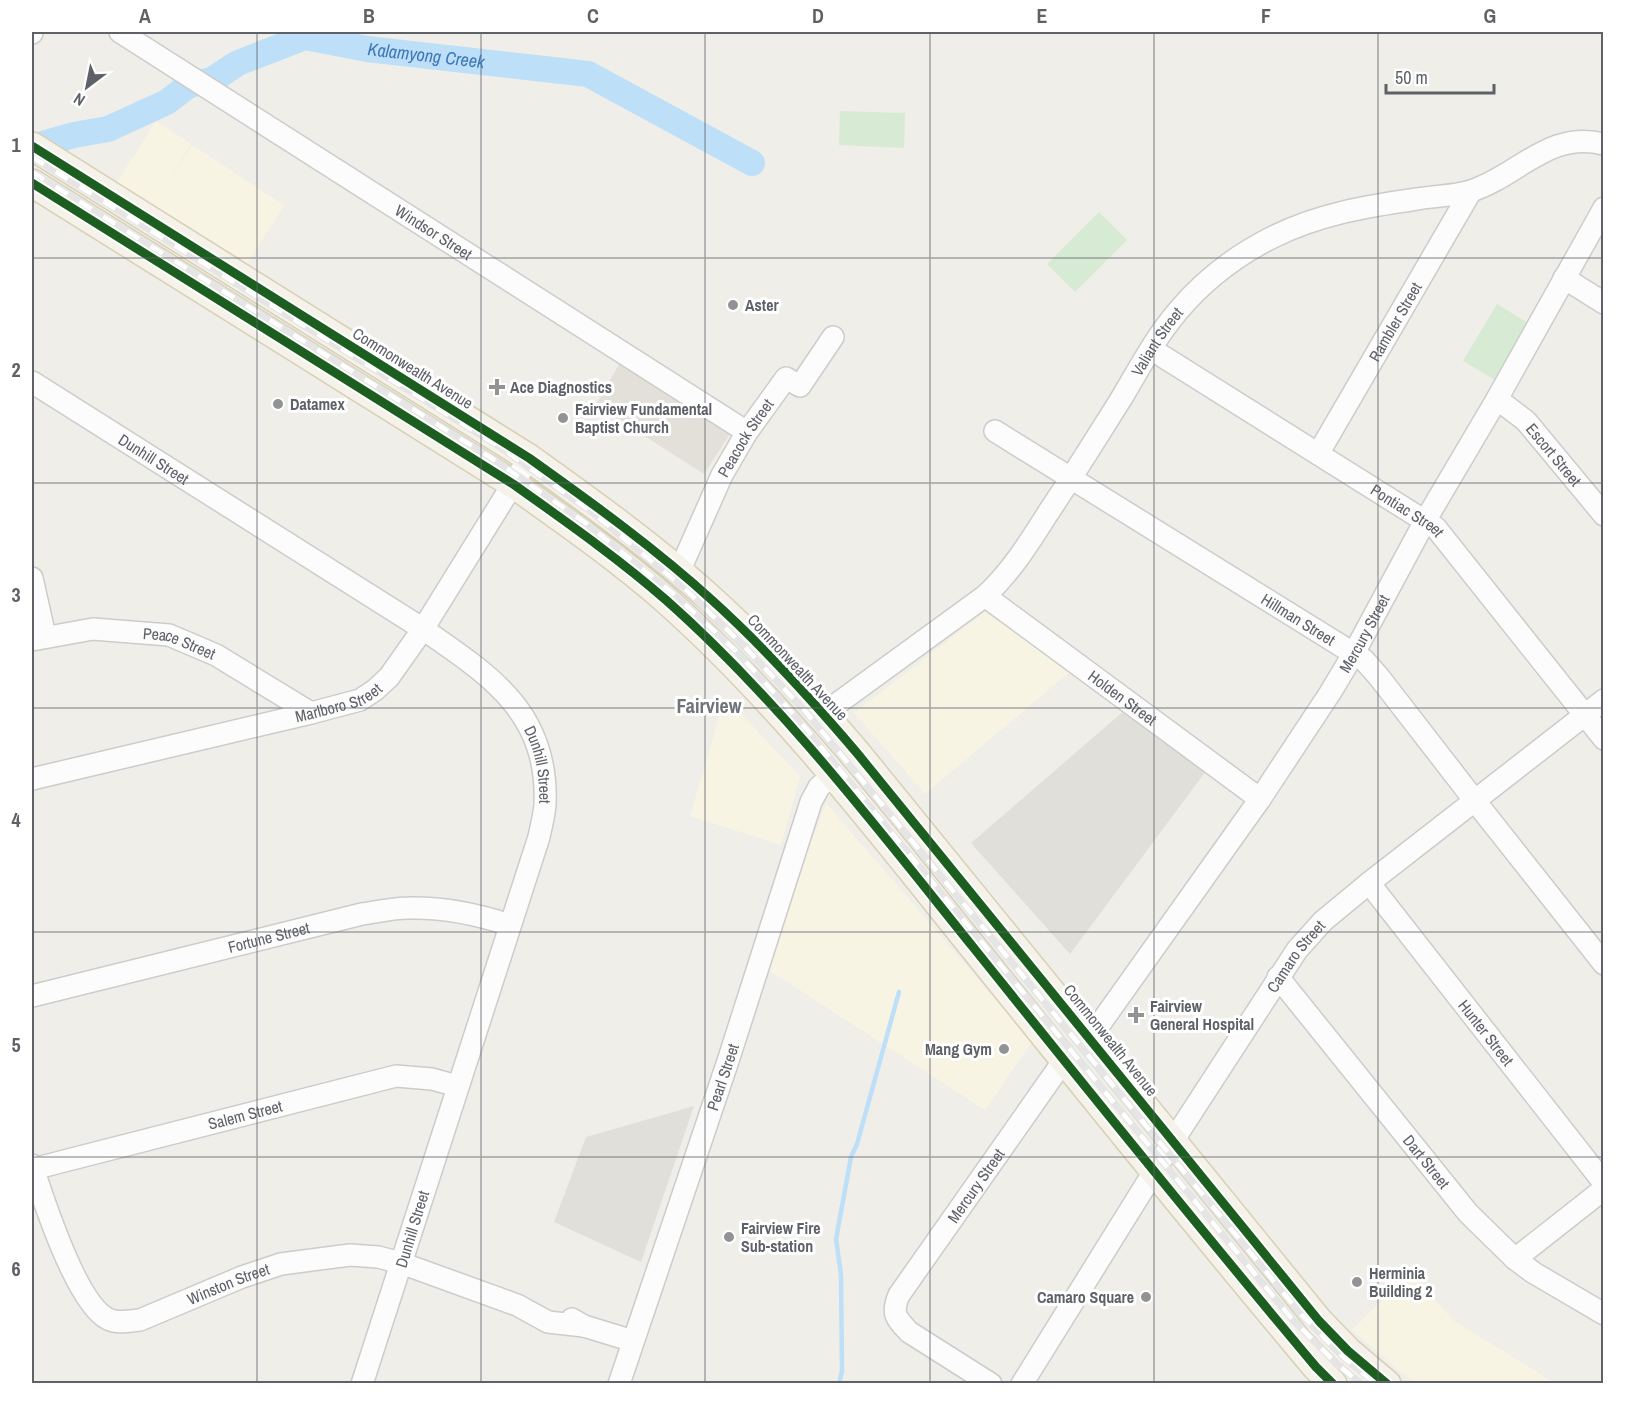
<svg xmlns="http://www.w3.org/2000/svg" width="1635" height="1415" font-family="'Archivo Narrow',sans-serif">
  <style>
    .commercial { fill: #f8f4e3 }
    .industrial { fill: #e0dfda }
    .education { fill: #e2e0d9 }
    .green { fill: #d7ebd4 }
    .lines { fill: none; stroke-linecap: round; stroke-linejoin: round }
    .stream { stroke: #bedff8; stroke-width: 4.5 }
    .river { stroke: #bedff8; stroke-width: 26 }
    .minor-casing { stroke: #cccccb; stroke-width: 24 }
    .major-casing { stroke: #d8cfb6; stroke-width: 30 }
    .minor { stroke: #fdfcfc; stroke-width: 21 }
    .major { stroke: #f4f2e9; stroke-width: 27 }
    .rail-casing { stroke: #e4e5e4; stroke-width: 7 }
    .rail { stroke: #fff; stroke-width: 4.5; stroke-dasharray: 14; stroke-linecap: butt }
    .cycleway-casing { stroke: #fff; stroke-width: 13 }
    .cycleway { stroke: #1b5e20; stroke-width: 9 }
    .grid { fill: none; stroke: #5e6268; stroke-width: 1.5; stroke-opacity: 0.55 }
    .poi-dot { fill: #919395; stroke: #fff; stroke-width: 2 }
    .labels { text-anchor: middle; stroke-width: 6; stroke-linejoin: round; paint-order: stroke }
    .street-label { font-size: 16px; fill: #5e6268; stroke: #fff }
    .poi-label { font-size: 16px; font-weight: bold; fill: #5e6268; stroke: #fff; text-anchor: start }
    .water-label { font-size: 18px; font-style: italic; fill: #3e78b8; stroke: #fff }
    .quarter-label { font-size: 20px; font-weight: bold; fill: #6f747a; stroke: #fff }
    .neatline { fill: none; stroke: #5e6268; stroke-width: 2 }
    .grid-label { font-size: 20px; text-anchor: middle; font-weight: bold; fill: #5e6268 }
  </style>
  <rect width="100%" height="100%" fill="#efeee9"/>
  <path class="commercial" d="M156 121 191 144 160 195 192 145 284 205 248 263 117 182Z
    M989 609 1072 670 925 794 854 713Z
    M725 697 800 776 781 845 690 816Z
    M826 803 1032 1042 985 1110 764 967Z
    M1410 1273 1454 1321 1555 1383H1418L1403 1374 1352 1330Z"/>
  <path class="industrial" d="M1125 710 1206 771 1070 954 971 843Z
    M694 1106 641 1262 554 1222 586 1137Z"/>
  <path class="education" d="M623 357 733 429 704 474 596 405Z"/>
  <path class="green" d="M840 111 905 113 904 148 839 145Z
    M1099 212 1127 240 1075 292 1047 264Z
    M1497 304 1528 323 1495 380 1463 361Z"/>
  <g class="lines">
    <path class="stream" d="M839 1384 842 1371 841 1275 836 1239 851 1157 857 1144 899 992"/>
    <path class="river" id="s1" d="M32 147 74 135 108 129 167 102 189 85 212 80 238 63 305 37 367 49 588 74 752 163"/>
    <defs>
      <g id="minor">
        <path id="s2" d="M120 32 747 432"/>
        <path d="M32 33V32"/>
        <path d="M1564 278 1604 303"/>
        <path id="s3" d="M1151 349 1436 528 1604 739"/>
        <path id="s4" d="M32 382 423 629C491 676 549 713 545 805 544 816 541 827 539 837L362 1384"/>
        <path id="s5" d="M1497 399 1526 421 1604 515"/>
        <path id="s6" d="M995 431 1364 660 1379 677 1475 801 1604 964"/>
        <path id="s7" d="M1318 454 1471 191"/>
        <path id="s8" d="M679 572 722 475 747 432 786 378 800 386 833 337"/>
        <path d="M32 578 45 636"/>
        <path id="s9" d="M985 596 1260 799"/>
        <path id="s10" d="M32 640 93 629 169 635 216 655 311 713"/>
        <path id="s11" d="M823 714 985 596C1011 572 1029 543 1048 513 1073 476 1097 437 1121 399 1139 369 1155 338 1178 311 1204 280 1237 255 1273 237 1319 214 1368 206 1417 199 1434 196 1454 196 1471 191 1518 176 1549 130 1604 144"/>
        <path id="s12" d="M32 779 311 713 360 700 375 690 389 677 423 629 529 458"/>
        <path id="s13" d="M1369 883 1604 1183"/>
        <path id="s14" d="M1278 977 1468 1213 1515 1259 1534 1273 1604 1314"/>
        <path id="s15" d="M32 996 362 914C377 912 393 908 408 908 443 907 477 914 510 925"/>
        <path id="s16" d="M1090 1038 1260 799 1330 693 1354 653 1425 521 1497 399 1604 208"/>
        <path id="s17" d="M32 1165C43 1199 77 1304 108 1319 118 1324 129 1321 140 1320L242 1277 281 1264 350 1255 378 1257 401 1263 517 1305 548 1322 584 1326"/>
        <path id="s18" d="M33 1169 396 1076 432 1079 457 1086"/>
        <path d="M1515 1259 1604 1189"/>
        <path d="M572 1319 584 1326 633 1341"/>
        <path id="s19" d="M619 1384 728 1061 811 802 819 787 833 775"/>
        <path id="s20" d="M991 1384 909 1332C896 1318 891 1314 899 1295L1064 1060"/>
        <path id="s21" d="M1022 1384 1173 1141 1297 950 1323 921 1369 883 1604 700"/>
      </g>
      <path id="major" d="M32 146 529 458C592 503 655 548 713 601 765 648 812 700 857 753L1319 1321 1348 1351 1387 1384
        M32 183 513 484C565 521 618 558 666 600 781 702 878 829 973 947 1086 1088 1200 1229 1316 1367L1333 1384"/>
    </defs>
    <use href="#minor" class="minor-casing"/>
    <use href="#major" class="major-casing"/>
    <use href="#minor" class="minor"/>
    <use href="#major" class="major"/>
    <defs>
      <path id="rail" d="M32 157 500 447 593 513 683 587 743 645 806 712 1300 1313 1343 1357 1376 1384
        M32 172 493 459 587 524 676 596 736 651 798 719 1292 1319 1337 1364 1361 1384"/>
    </defs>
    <use href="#rail" class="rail-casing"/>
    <use href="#rail" class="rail"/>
    <defs>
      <path id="cycleway" d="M32 146 529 458C592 503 655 548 713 601 765 648 812 700 857 753L1319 1321 1348 1351 1387 1384
        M32 183 513 484C565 521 618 558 666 600 781 702 878 829 973 947 1086 1088 1200 1229 1316 1367L1333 1384"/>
    </defs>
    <use href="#cycleway" class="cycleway-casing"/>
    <use href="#cycleway" class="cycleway"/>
  </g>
  <path class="grid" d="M257 32V1384M481 32V1384M705 32V1384M930 32V1384M1154 32V1384M1378 32V1384M32 258H1604M32 483H1604M32 708H1604M32 932H1604M32 1157H1604"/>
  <g class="poi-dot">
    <circle cx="733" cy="305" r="6"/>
    <path d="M494 378h6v6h6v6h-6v6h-6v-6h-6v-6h6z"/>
    <circle cx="278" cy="404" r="6"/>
    <circle cx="563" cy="418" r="6"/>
    <path d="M1133 1006h6v6h6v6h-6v6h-6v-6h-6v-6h6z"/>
    <circle cx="1004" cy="1049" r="6"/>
    <circle cx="729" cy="1237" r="6"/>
    <circle cx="1357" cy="1282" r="6"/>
    <circle cx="1146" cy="1297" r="6"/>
  </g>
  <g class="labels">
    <g class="street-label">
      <text dy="6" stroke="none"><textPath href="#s2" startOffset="372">Windsor Street</textPath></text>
      <text dy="6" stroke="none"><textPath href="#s7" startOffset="153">Rambler Street</textPath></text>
      <text dy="6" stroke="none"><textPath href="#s11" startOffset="508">Valiant Street</textPath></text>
      <text transform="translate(413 368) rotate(32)" y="6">Commonwealth Avenue</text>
      <text dy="6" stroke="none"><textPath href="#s8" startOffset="150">Peacock Street</textPath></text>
      <text dy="6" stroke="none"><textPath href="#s5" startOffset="80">Escort Street</textPath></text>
      <text dy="6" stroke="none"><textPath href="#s4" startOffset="144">Dunhill Street</textPath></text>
      <text dy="6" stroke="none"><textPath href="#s3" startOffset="303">Pontiac Street</textPath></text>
      <text dy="6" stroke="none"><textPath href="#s6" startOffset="357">Hillman Street</textPath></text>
      <text dy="6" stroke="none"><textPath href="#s16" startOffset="489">Mercury Street</textPath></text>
      <text dy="6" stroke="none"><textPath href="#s10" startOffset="150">Peace Street</textPath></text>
      <text transform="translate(798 667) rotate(47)" y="6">Commonwealth Avenue</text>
      <text dy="6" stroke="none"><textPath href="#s9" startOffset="171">Holden Street</textPath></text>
      <text dy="6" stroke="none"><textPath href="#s12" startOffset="316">Marlboro Street</textPath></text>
      <text dy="6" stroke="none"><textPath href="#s4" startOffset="648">Dunhill Street</textPath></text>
      <text dy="6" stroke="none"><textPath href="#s15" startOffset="244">Fortune Street</textPath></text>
      <text dy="6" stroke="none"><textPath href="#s21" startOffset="508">Camaro Street</textPath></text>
      <text dy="6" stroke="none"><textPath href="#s13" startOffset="190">Hunter Street</textPath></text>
      <text transform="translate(1111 1040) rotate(51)" y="6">Commonwealth Avenue</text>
      <text dy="6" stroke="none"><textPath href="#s19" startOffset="324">Pearl Street</textPath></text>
      <text dy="6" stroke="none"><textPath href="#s18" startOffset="219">Salem Street</textPath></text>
      <text dy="6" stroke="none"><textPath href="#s14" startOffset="237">Dart Street</textPath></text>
      <text dy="6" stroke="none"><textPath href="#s20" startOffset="273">Mercury Street</textPath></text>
      <text transform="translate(412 1229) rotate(-73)" y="6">Dunhill Street</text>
      <text dy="6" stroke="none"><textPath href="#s17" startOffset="302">Winston Street</textPath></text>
    </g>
    <g class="poi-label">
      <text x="745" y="311">Aster</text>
      <text x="510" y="393">Ace Diagnostics</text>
      <text x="290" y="410">Datamex</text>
      <text x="575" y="415">Fairview Fundamental<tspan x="575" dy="18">Baptist Church</tspan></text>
      <text x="1150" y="1012">Fairview<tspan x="1150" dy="18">General Hospital</tspan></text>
      <text x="992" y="1055" text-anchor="end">Mang Gym</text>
      <text x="741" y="1234">Fairview Fire<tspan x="741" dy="18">Sub-station</tspan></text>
      <text x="1369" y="1279">Herminia<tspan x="1369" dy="18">Building 2</tspan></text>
      <text x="1134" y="1303" text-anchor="end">Camaro Square</text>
    </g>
    <g class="water-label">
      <text dy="6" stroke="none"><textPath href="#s1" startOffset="420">Kalamyong Creek</textPath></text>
    </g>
    <g class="quarter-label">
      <text x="709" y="713">Fairview</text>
    </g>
  </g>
  <rect width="1635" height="1415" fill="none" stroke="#ffffff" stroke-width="66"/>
  <g transform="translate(87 87) rotate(212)" stroke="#ffffff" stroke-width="4.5" paint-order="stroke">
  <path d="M0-4.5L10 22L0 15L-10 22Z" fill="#5e6268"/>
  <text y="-9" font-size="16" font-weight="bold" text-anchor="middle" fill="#5e6268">N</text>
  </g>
  <path d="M1386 84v9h108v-9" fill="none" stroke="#5e6268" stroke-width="3"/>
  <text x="1395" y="84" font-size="18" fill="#5e6268" stroke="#ffffff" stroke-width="4.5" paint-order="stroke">50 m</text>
  <rect x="33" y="33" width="1569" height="1349" class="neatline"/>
  <g class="grid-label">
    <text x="145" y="23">A</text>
    <text x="369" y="23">B</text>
    <text x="593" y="23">C</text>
    <text x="818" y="23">D</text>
    <text x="1042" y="23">E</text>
    <text x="1266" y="23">F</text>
    <text x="1490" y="23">G</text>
    <text x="16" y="152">1</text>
    <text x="16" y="377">2</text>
    <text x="16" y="602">3</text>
    <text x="16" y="827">4</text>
    <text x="16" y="1052">5</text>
    <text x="16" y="1276">6</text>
  </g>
</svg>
